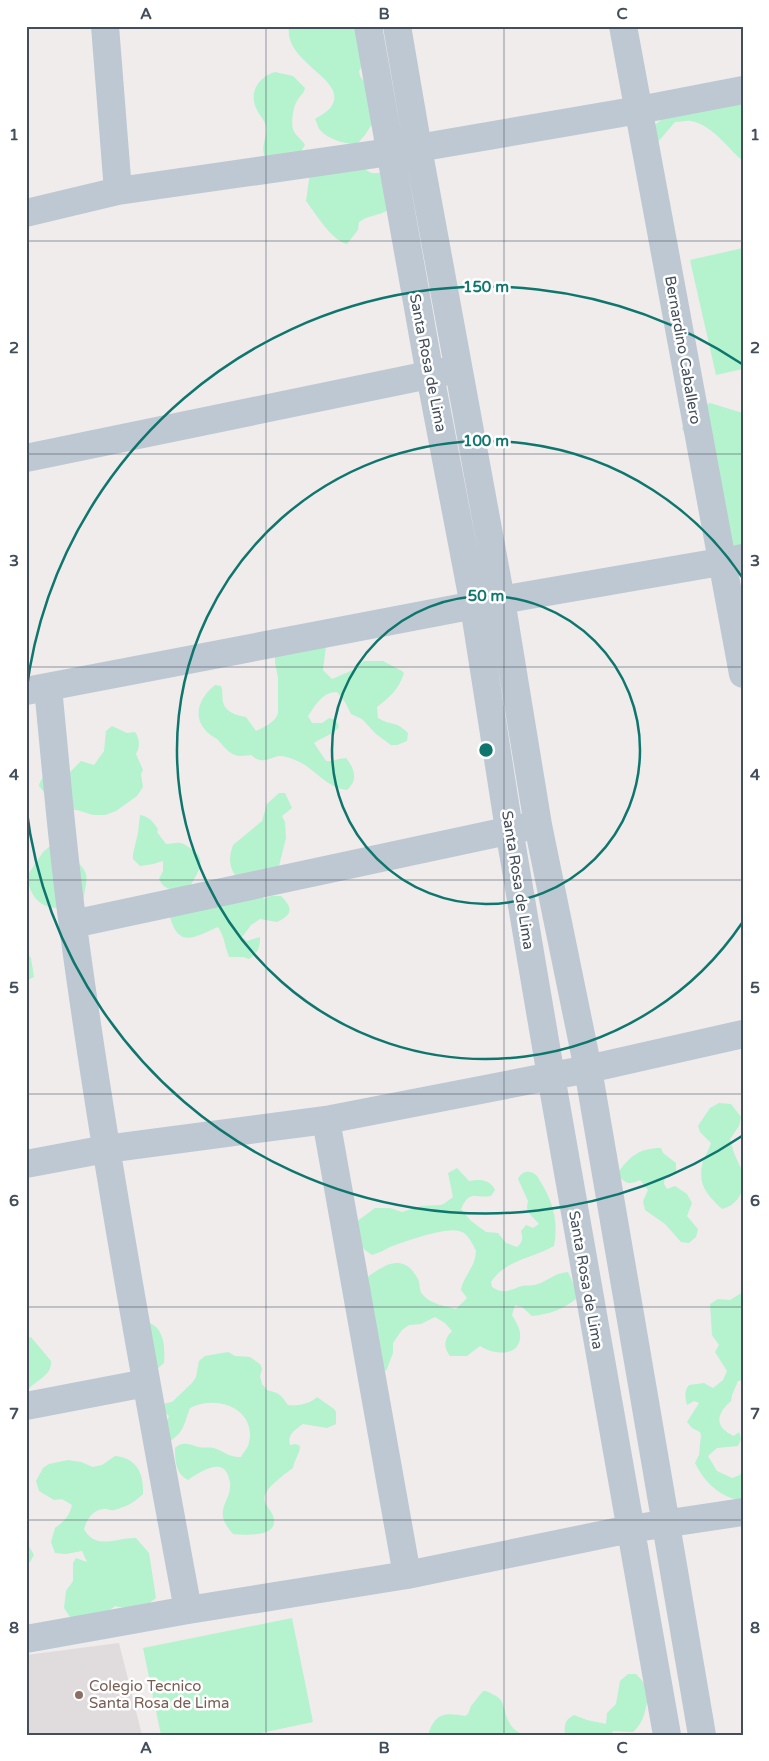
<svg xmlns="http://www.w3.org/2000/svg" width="769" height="1761" font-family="'Varela Round',sans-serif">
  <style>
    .education { fill: #e0dcdd }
    .green { fill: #b5f2ce }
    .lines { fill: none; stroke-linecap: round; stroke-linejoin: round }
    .minor { stroke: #bdc8d3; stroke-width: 28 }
    .grid { fill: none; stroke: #434e5b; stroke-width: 1; stroke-opacity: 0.55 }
    .ring { fill: none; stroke: #0f766e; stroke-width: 2.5 }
    .education-dot { fill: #8d6e63; stroke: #fff; stroke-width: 2 }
    .labels { text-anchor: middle; stroke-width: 5; stroke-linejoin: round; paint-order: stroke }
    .street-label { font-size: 15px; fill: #434e5b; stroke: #fff }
    .education-label { font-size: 15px; fill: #785e54; stroke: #fff; text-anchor: start }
    .centre { fill: #0f766e; stroke: #fff; stroke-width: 2.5 }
    .ring-label { font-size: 15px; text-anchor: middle; font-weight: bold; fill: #0f766e; stroke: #fff; stroke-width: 5; stroke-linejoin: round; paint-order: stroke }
    .neatline { fill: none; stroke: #434e5b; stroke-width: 2 }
    .grid-label { font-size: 16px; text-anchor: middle; font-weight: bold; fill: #434e5b }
  </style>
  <rect width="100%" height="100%" fill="#efeceb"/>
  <path class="education" d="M119 1643 142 1735H26V1655Z"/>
  <path class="green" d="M289 26H366L362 66 359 71 360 76 368 87 372 124 365 135 357 144C345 144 329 140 320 130 318 128 317 122 315 119 320 116 327 112 331 107 350 79 283 64 289 26Z
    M275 72 293 76 305 88C304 94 300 95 297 101 293 107 291 122 293 129 294 134 302 140 305 145L300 153 265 157C260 145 268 137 266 126 265 121 261 117 258 112 248 95 256 78 275 72Z
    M743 102V161C726 147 714 126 691 121 687 120 680 122 675 122L657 143 651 128 666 116Z
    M363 167C370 175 377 174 386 171L388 210C379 216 368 215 359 222L358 230 347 244C332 241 316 214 306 201L310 173Z
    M743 248V369L716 375 690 260Z
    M710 403 743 413V546L729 545 690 442 682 429C686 414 696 409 710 403Z
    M275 642 326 646 323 670 332 679 353 670 364 661H383L402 671 404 673C399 689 390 697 377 707L378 718C391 726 395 720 408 733L407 741 397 745H391L376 734 362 719 351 714 345 702 337 692C322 692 316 705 308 716L312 723H322L329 718 336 720 339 727C332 735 323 737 314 743L326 761C333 762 339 758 346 758 354 768 359 780 347 790 326 788 314 767 295 760 290 758 285 756 279 756 272 757 264 763 257 759 254 758 253 756 251 755 246 755 240 757 235 755 227 752 223 745 217 739 214 737 210 735 207 732 191 716 200 697 215 685L221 686C223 691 222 696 223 702 225 712 238 716 246 717L256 731C264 727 276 722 278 713V677L275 663Z
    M112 726 127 733 135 732C140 739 140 747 136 754L143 770 141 774 143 787 137 796 116 811 105 815H93L77 810H68L43 791 39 786C42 771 56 773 69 773L81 761 94 765 104 751 106 731Z
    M279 793H285L292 808 282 816 285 822 286 838 278 870 261 896 264 899 271 896H281C293 908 293 914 277 922L260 919 251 925 242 937 247 941 260 937C260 948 258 953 249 959L243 957H229C225 947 224 935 218 927 196 936 179 950 170 917L239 880C229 869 228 859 233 845L262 821 267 804Z
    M140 815C150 817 152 821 158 829L157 832 166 844C171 844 176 842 181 843 185 844 188 847 191 849 209 858 197 874 190 886 177 889 166 894 159 879L163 871V861L153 864 140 866 133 859V854L138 833Z
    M49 847C61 847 82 862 86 874 88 881 84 890 84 898 59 916 31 910 27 876L43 852Z
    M26 952 31 958 34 977 26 981Z
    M719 1103 731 1104 741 1117 739 1126 730 1139C732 1147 734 1154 738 1162 739 1165 742 1169 743 1172 746 1189 739 1205 722 1209 706 1194 697 1184 703 1161 705 1155 709 1150 711 1143L700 1132 698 1126 710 1108Z
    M661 1148 663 1153 676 1163V1172L672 1175 665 1177 664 1184 667 1189 675 1186 687 1194 692 1203 687 1216 698 1229 696 1237 689 1243 681 1242 665 1224 645 1210 643 1201 648 1190 640 1180C628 1185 626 1184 617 1174 629 1157 639 1148 661 1148Z
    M457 1168 469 1181C479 1179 490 1179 495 1190L491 1196C475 1199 470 1189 461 1209L471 1221 486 1232 498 1233 506 1243 517 1247C523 1242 523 1239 521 1231L526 1225 533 1228 539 1224 528 1212 527 1207 528 1201 518 1179C522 1170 531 1170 537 1176 552 1199 559 1219 554 1246 533 1258 505 1260 491 1282L492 1287C504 1295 509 1290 522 1286 527 1285 533 1286 538 1284 550 1280 554 1273 568 1272L575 1287 576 1299C562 1310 549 1314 532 1316L522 1307 515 1305 512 1315C516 1322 521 1329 520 1338 518 1358 492 1354 480 1346L467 1356H450C443 1347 444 1339 452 1331L445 1323 435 1317 421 1324 409 1325 402 1330 393 1343V1353L386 1371 369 1356 358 1284C379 1269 401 1248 418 1279 421 1285 418 1291 424 1296 431 1304 445 1306 456 1309L467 1298 461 1290C464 1274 475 1269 476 1251 472 1243 468 1233 459 1231 445 1227 404 1242 390 1247 384 1250 379 1253 372 1255L365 1250 355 1238 356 1222 375 1208H390L402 1212 422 1206 441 1205 445 1203 453 1197 448 1173Z
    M743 1292V1380L738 1381 732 1395 731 1401C716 1414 714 1427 734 1436L739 1432 741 1439 738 1446 717 1448 708 1456 717 1471 732 1478 740 1475 743 1466V1501C721 1498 704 1482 695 1463L699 1455 701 1435 700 1432 692 1428 687 1422 699 1403 694 1401 687 1405C685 1397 684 1391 689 1385L704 1383 713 1388 723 1380 727 1371 715 1352 719 1345 712 1335 710 1304 718 1299 730 1300Z
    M149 1323C165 1328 165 1350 164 1363L155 1371 162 1404 172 1402 192 1383 196 1377 199 1361 205 1356 228 1352 235 1356 250 1357 260 1364 262 1369 260 1376 262 1384 267 1390 277 1393 282 1397 288 1405C298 1406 310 1404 317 1397L334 1409 336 1412V1424L327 1428 303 1424C295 1430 287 1434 290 1445L296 1444 300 1446C300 1454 294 1460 293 1468 286 1473 267 1487 265 1495 262 1504 271 1509 273 1516 281 1538 244 1535 233 1534 229 1529 224 1523 223 1517 221 1505 230 1498 230 1487 231 1483 229 1479 228 1475 221 1457 198 1473 188 1480 176 1474 175 1461 175 1448 182 1441 189 1444 198 1447 203 1448 209 1447 214 1448 223 1451 230 1458 241 1457 243 1453 248 1448 249 1443 257 1408 216 1394 190 1408 183 1426 185 1431 168 1443L167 1421 169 1416 130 1380Z
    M31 1337 51 1361C52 1378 33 1380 26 1393V1339Z
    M115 1456C137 1458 144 1474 143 1494 135 1502 126 1507 114 1510 110 1511 107 1508 103 1509 92 1510 87 1520 84 1529 95 1551 118 1537 136 1538L149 1553 156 1598C143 1609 132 1610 115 1606L93 1624 72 1620 64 1608 66 1591 73 1581V1563L76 1558 87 1562 82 1551 66 1554 55 1553 51 1542 55 1528C64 1522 70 1515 72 1505L62 1499 54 1500 39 1491 36 1481 43 1468 49 1464 68 1460 81 1462 93 1467 102 1465Z
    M26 1541 34 1555 30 1562 26 1564Z
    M292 1618 313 1722 256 1734 258 1735H161L143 1648Z
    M628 1674H636C642 1680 648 1687 649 1695 649 1698 647 1700 647 1703 644 1715 643 1723 633 1732L614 1731 608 1735H565C564 1724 565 1720 574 1715L587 1720 606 1724 607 1713 616 1704 620 1681Z
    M483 1691C488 1691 490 1693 494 1695 506 1700 503 1712 509 1722 512 1729 518 1732 524 1735H428C435 1713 444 1712 465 1716L468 1714 471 1706Z"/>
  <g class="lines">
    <path class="minor" d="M105 26 118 191
      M368 26 430 375 474 606 509 829 551 1076 667 1735
      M397 26 418 148 501 600 538 825 588 1069 702 1735
      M623 26 743 674
      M26 213 118 191 418 148 639 110 743 90
      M26 458 448 371
      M48 688C56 767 62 847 73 926 104 1155 146 1383 188 1610
      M26 691 501 600 743 558
      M73 924 526 827
      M326 1120 407 1575
      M26 1164 106 1149 326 1120 588 1069 743 1034
      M26 1406 146 1383
      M26 1639 188 1610 407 1575 630 1529 743 1512"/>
  </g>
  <path class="grid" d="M266 26V1735M504 26V1735M26 241H743M26 454H743M26 667H743M26 880H743M26 1094H743M26 1307H743M26 1520H743"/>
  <g class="ring">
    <circle cx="486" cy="750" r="154"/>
    <path d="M742 923A309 309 0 1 1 742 577"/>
    <path d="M742 1136A463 463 0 0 1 26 806M26 694A463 463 0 0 1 742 364"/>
  </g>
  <circle class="education-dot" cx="79" cy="1695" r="5"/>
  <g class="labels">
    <g class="street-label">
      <text transform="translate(683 350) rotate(80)" y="5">Bernardino Caballero</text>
      <text transform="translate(428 363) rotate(79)" y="5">Santa Rosa de Lima</text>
      <text transform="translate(518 880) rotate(81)" y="5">Santa Rosa de Lima</text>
      <text transform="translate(586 1280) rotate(80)" y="5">Santa Rosa de Lima</text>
    </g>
    <g class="education-label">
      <text x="89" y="1691">Colegio Tecnico<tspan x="89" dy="17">Santa Rosa de Lima</tspan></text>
    </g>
  </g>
  <circle cx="486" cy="750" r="8" class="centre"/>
  <g class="ring-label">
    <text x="486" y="292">150 m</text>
    <text x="486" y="446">100 m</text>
    <text x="486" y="601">50 m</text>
  </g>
  <rect width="769" height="1761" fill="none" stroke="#ffffff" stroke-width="55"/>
  <rect x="28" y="28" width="714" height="1706" class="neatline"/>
  <g class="grid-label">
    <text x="146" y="19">A</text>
    <text x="384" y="19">B</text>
    <text x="622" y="19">C</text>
    <text x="14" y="140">1</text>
    <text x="755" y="140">1</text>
    <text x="14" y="353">2</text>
    <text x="755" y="353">2</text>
    <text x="14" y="566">3</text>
    <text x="755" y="566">3</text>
    <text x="14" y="780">4</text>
    <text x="755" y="780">4</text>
    <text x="14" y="993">5</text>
    <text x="755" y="993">5</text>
    <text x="14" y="1206">6</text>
    <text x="755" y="1206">6</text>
    <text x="14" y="1419">7</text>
    <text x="755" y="1419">7</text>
    <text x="14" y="1633">8</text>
    <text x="755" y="1633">8</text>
    <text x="146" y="1753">A</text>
    <text x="384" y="1753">B</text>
    <text x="622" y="1753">C</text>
  </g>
</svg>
